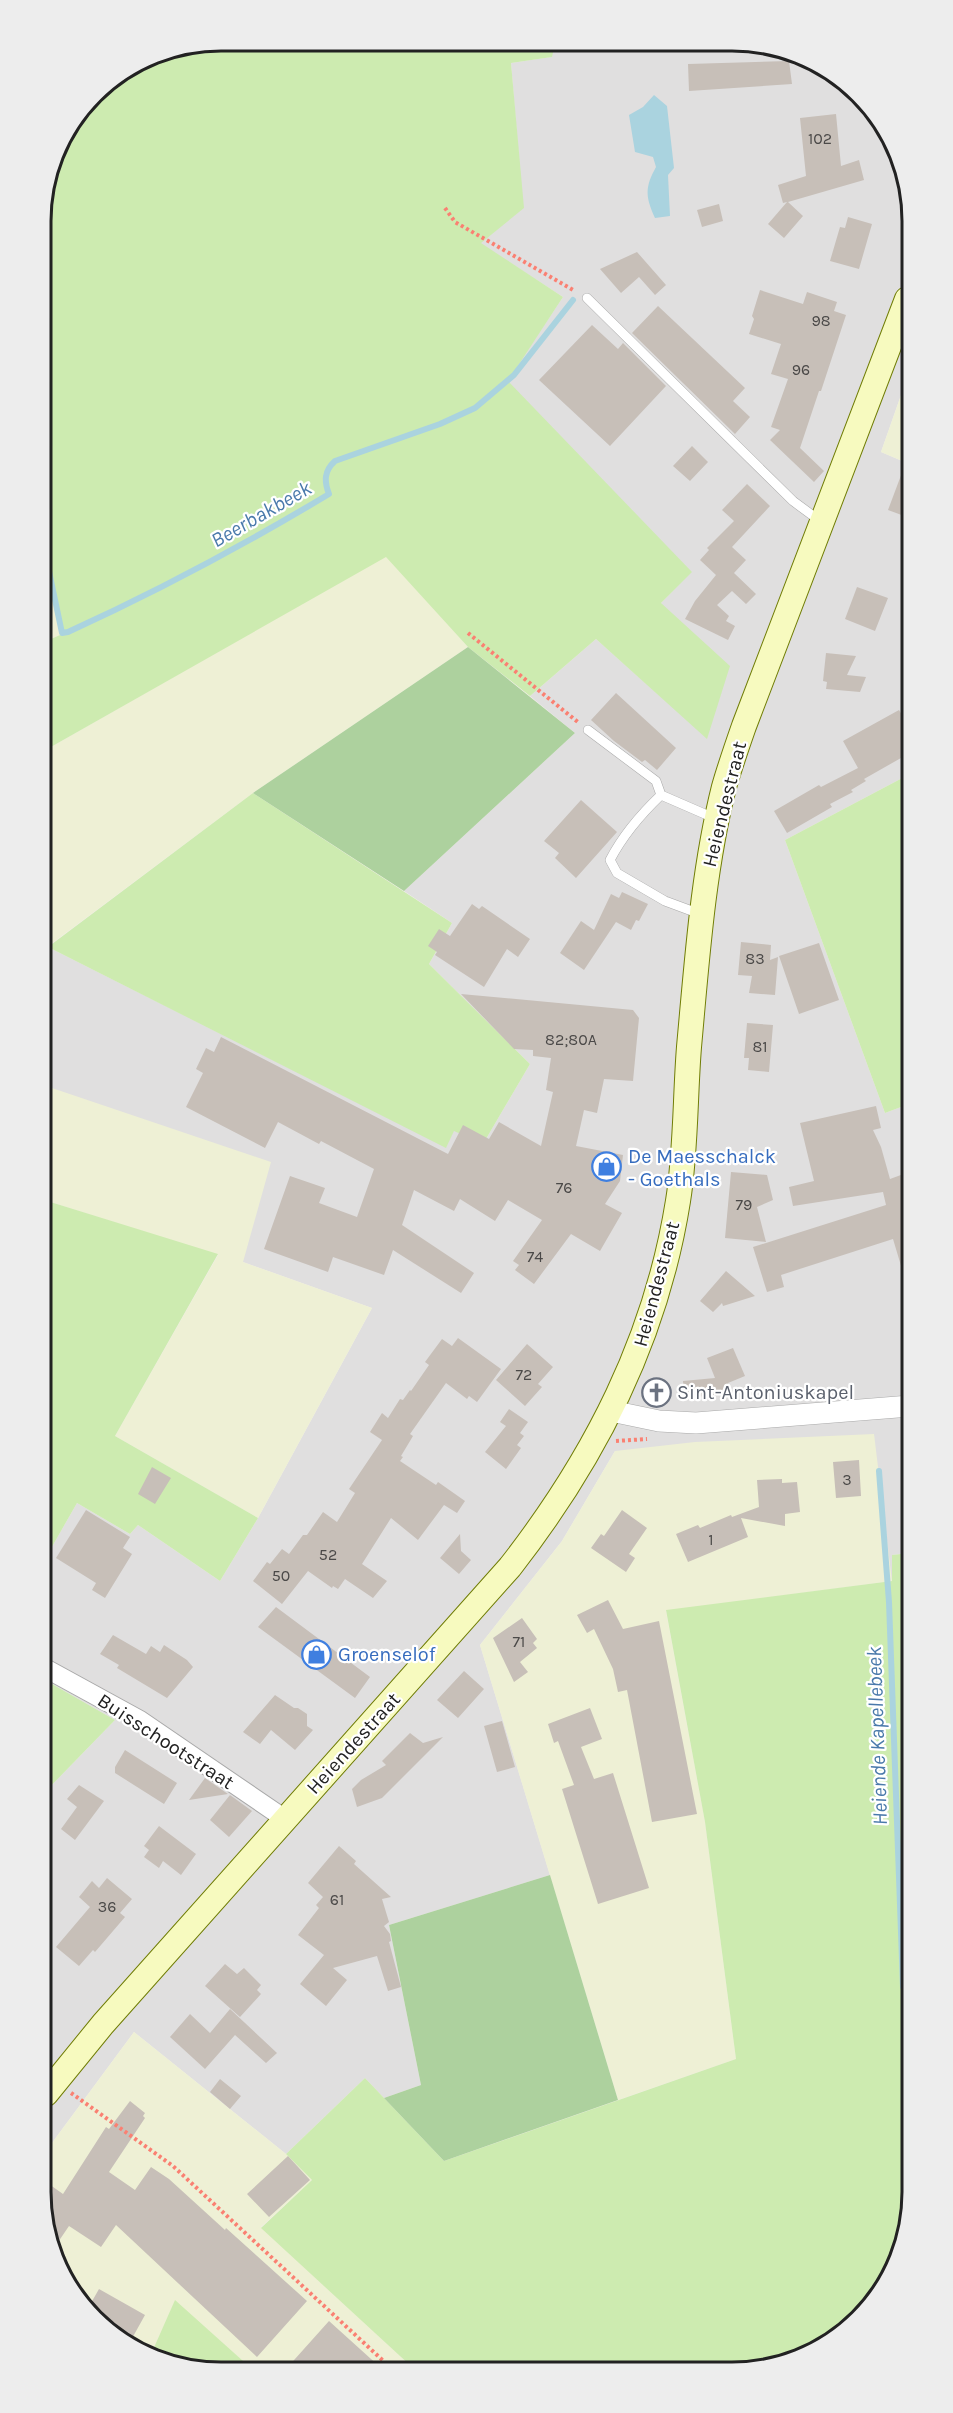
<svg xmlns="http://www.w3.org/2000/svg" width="953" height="2413" font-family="Karla,sans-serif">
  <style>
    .residential { fill: #e0dfdf }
    .farmland { fill: #eef0d5 }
    .grass { fill: #cdebb0 }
    .forest { fill: #add19e }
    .water { fill: #aad3df }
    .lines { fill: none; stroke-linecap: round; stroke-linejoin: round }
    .stream { stroke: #aad3df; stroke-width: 6 }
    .building { fill: #c7bfb8 }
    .service-casing { stroke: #a9a9a9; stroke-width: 10 }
    .minor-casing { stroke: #a9a9a9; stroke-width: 20 }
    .tertiary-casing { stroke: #a9a9a9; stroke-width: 22 }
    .secondary-casing { stroke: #707d05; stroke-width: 26 }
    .path { stroke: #fa8072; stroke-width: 4; stroke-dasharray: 3 3; stroke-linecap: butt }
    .service { stroke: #fff; stroke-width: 9 }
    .minor { stroke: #fff; stroke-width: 18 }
    .tertiary { stroke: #fff; stroke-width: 21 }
    .secondary { stroke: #f7fabf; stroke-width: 24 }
    .labels { text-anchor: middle; stroke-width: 4.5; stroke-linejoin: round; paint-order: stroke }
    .number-label { font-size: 16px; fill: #4b4948 }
    .street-label { font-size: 20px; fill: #222; stroke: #fff }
    .shop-label { font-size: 20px; fill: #366cbe; stroke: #fff; text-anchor: start }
    .worship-label { font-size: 20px; fill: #5b616d; stroke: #fff; text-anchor: start }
    .water-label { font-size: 21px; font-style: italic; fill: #4a7aab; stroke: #fff }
    .rim { fill: none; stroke: #222; stroke-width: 3 }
  </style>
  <rect width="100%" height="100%" fill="#f2efe9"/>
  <path class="residential" d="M555 43 767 44 812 59 859 93 906 175 907 378 881 452 907 463 908 775 785 840 885 1113 909 1104 910 1553 892 1555V1581L615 1451 562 1541 480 1645 550 1875 389 1925 421 2085 384 2098 365 2078 286 2154 134 2032 46 2151 45 1792 115 1720 45 1680V1559L77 1503 130 1534 138 1525 220 1581 258 1518 372 1308 243 1262 47 1086 43 1087V950L48 947 446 1147 454 1130 483 1144 530 1064 429 964 452 923 404 891 575 733 530 696 596 639 707 738 661 603 691 572 507 381 563 297 480 243 523 208 511 63 551 57Z"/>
  <path class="farmland" d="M907 378V463L881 452Z
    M42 548 60 635 42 643Z
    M386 556 468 647 253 793 43 950 42 752Z
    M46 1086 271 1162 243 1262 372 1308 258 1518 115 1436 218 1255 44 1200 43 1087Z
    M874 1434 892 1581 666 1611 705 1822 736 2059 618 2100 480 1645 562 1541 615 1451 695 1442Z
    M134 2032 286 2154 312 2180 261 2227 413 2368 252 2369 175 2301 152 2352 102 2327 65 2282 47 2238 46 2151Z"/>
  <path class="grass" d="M221 41 555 43 552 57 511 63 524 208 481 243 563 297 508 381 692 572 661 603 730 666 707 739 596 639 530 696 468 647 386 557 42 752V643L60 635 42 548 41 209 59 141 102 86 152 54Z
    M908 775 909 1104 885 1113 785 840Z
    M253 793 452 923 429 964 530 1064 483 1144 454 1131 446 1148 48 947Z
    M44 1200 218 1254 115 1436 258 1518 220 1581 138 1525 130 1534 77 1503 45 1559Z
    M910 1553 912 2203 899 2261 868 2311 822 2348 778 2366 413 2368 261 2228 312 2180 286 2154 365 2078 444 2161 736 2059 705 1822 666 1610 892 1581V1555Z
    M45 1680 115 1720 45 1792Z
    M175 2300 252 2369H186L152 2352Z"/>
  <path class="forest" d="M468 647 575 733 404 891 253 793Z
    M550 1875 618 2100 444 2161 384 2098 421 2085 389 1925Z"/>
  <path class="water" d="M654 95 667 106 674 168 668 175 670 216 655 218C645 196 645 187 656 167L653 157 635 152 629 115 643 107Z"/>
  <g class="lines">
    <path class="stream" d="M42 538 62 633 68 632C158 591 244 545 329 494 324 481 324 471 335 461L440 424 475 408 514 375 573 300
      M879 1471 889 1602 903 1987 912 1997"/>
  </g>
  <path class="building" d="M789 61 792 84 689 91 688 64Z
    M836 114 841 166 859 160 864 180 788 202 803 216 784 238 768 224 787 202 783 203 778 185 806 176 800 118Z
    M719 204 723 221 702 227 697 210Z
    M848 217 872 224 859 269 830 261 840 227 845 228Z
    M637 252 666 285 655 295 639 277 621 293 600 269Z
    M760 290 803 304 807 292 837 302 834 311 846 315 821 391H819L800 448 824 471 814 482 770 440 780 430 771 427 788 379 771 374 781 344 749 334 754 319 752 316Z
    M658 306 745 388 733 401 750 417 735 434 632 333Z
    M592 325 618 349 623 343 666 386 610 446 539 380Z
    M692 446 708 462 690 481 673 466Z
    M906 462H907V517L888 510Z
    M747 484 770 506 732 547 746 560 734 573 756 594 746 604 732 591 717 605 729 616 726 621 735 626 728 640 685 619 695 601 716 575 700 560 709 550 707 548 734 521 722 510Z
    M857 587 888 598 875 631 845 619Z
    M826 653 856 656 847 675 866 677 860 692 826 689 827 682 823 681Z
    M616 693 676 748 657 770 645 760 642 762 614 741 591 720Z
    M899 710 908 725V754L864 779 866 781 851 790 853 792 830 804 832 807 787 833 774 811 819 785 821 787 858 768 843 741Z
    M581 800 617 832 576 878 555 858 559 853 544 841Z
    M622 892 648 904 639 921 636 920 631 930 616 922 584 970 560 953 581 921 594 930 611 894 619 898Z
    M472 904 479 909 482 906 530 939 518 957 507 949 484 987 435 955 437 952 428 946 439 929 450 936Z
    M741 942 771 945 770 960 778 957 775 995 749 993 752 976 738 975Z
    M819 943 839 1000 799 1014 779 956Z
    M461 994 633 1010 639 1018 633 1081 604 1079 597 1113 584 1110 576 1146 623 1155 620 1181 605 1204 622 1213 600 1251 571 1234 534 1284 515 1270 519 1265 513 1261 542 1220 508 1200 495 1221 460 1199 454 1211 414 1190 402 1225 474 1273 461 1293 393 1250 384 1275 333 1257 328 1272 264 1249 290 1176 325 1188 319 1203 357 1217 374 1169 321 1141 319 1144 278 1122 265 1148 186 1107 203 1073 196 1069 206 1048 214 1052 221 1037 448 1154 463 1125 489 1139 499 1122 541 1146 553 1092 546 1090 551 1058 533 1056V1050L514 1049Z
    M747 1023 773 1025 769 1072 748 1070 749 1058H744Z
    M876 1106 881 1128 873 1130 881 1147 890 1179 909 1172 910 1278 905 1279 893 1239 781 1275 784 1287 767 1292 753 1247 886 1205 883 1192 793 1206 789 1187 814 1181 800 1123Z
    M731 1172 767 1175 773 1200 757 1207 766 1242 725 1238Z
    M726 1271 755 1296 723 1306 722 1303 713 1312 700 1301Z
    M458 1338 501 1369 477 1402 469 1396 467 1399 446 1383 410 1434 413 1436 401 1456 403 1457 400 1461 436 1485 438 1482 465 1501 457 1513 444 1505 418 1540 391 1518 362 1564 387 1581 373 1598 345 1579 338 1589 333 1586 332 1588 308 1571 282 1604 253 1581 267 1562 270 1564 282 1549 289 1554 303 1535H307L323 1512 337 1522 355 1493 349 1489 382 1440 370 1432 382 1413 388 1418 400 1399 403 1400 410 1390 411 1391 429 1365 425 1362 442 1339 452 1346Z
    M527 1344 553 1367 538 1384 542 1387 525 1406 496 1380Z
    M733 1348 745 1376 728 1383 731 1390 718 1395 684 1398 683 1381 715 1378 707 1358Z
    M509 1409 528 1422 520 1433 524 1436 517 1445 521 1448 506 1469 485 1452 506 1426 500 1422Z
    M859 1460 861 1496 836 1498 833 1462Z
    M152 1467 171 1478 155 1504 138 1494Z
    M782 1479V1483L797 1482 800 1512 785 1514V1526L741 1518 748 1537 688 1562 676 1534 698 1525 700 1528 731 1515 732 1517 759 1507 757 1480Z
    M86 1510 130 1537 123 1548 132 1554 105 1598 92 1590 96 1583 56 1558Z
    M622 1510 647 1528 629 1554 635 1558 626 1572 591 1548 601 1534 604 1536Z
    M460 1534 461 1551 471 1560 459 1574 440 1558Z
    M608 1600 623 1629 659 1621 697 1814 652 1822 627 1690 618 1692 613 1669 594 1629 587 1633 577 1615Z
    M276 1607 370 1677 355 1698 258 1627Z
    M522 1618 537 1639 533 1643 537 1648 520 1662 528 1672 514 1682 493 1638Z
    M113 1635 146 1654 151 1646 160 1652 164 1645 187 1660 193 1667 167 1698 117 1668 119 1665 100 1654Z
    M464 1671 484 1689 458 1718 437 1700Z
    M275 1695 294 1708H298L307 1714V1726L313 1730 295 1750 271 1730 260 1744 243 1732Z
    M590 1708 602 1739 581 1747 594 1779 613 1773 649 1888 598 1904 562 1789 574 1785 558 1741 554 1743 548 1724Z
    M502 1721 515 1767 497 1772 484 1726Z
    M410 1733 423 1743 443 1737 382 1798 357 1807 352 1789 361 1780 386 1765 382 1761Z
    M125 1750 177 1783 164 1804 115 1773V1767Z
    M205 1778 228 1794 189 1800Z
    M79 1785 104 1801 75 1840 61 1829 77 1807 67 1799Z
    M230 1795 252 1811 229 1837 210 1820Z
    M159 1826 196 1854 181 1875 163 1861 159 1868 144 1857 149 1850 144 1846Z
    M339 1846 356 1861 354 1864 391 1897 382 1899 389 1922 384 1926 390 1934 391 1941 389 1942 401 1987 388 1991 377 1956 333 1968 347 1980 326 2006 300 1984 324 1955 298 1935 319 1908 316 1905 323 1897 308 1883Z
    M107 1878 132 1899 120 1913 125 1917 95 1952 93 1950 79 1966 56 1947 90 1907 79 1897 92 1881 99 1888Z
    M225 1964 237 1974 244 1968 261 1985 257 1990 261 1994 240 2017 205 1986Z
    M230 2009 277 2053 266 2063 235 2035 205 2069 170 2037 190 2014 210 2033Z
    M220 2079 241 2096 230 2109 210 2092Z
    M130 2101 145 2113 143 2116 145 2118 109 2172 135 2190 151 2167 169 2179 225 2230 226 2228 307 2301 257 2357 116 2225 101 2247 69 2226 52 2251 47 2238 46 2182 63 2194 106 2127 109 2129Z
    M288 2156 310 2180 269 2217 247 2194Z
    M99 2289 145 2315 130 2342 102 2327 87 2310Z
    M329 2321 381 2368 286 2369Z"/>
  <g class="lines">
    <defs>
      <path id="service" d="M587 298 793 501 820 521
        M588 730 656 781 661 795
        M700 914 665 901 617 873 610 860C623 835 640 815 661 795L714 818"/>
      <path id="minor" d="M45 1668 140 1720 285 1819"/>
      <path id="tertiary" d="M611 1411 659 1421 696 1423 910 1406"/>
      <path id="secondary" d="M46 2094 103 2024 510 1567C595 1458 656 1339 678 1201 686 1152 685 1097 689 1047 697 960 703 871 724 787 730 766 737 746 744 726L907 299"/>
    </defs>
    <use href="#service" class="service-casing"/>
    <use href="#minor" class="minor-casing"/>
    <use href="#tertiary" class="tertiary-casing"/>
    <use href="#secondary" class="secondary-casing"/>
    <path class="path" d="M445 208 455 222 575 291
      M468 633 579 723
      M616 1441 647 1439
      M71 2093 173 2166 391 2368"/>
    <use href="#service" class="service"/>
    <use href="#minor" class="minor"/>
    <use href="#tertiary" class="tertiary"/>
    <use href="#secondary" class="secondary"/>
  </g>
  <defs>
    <symbol id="shop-ring" viewBox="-11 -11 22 22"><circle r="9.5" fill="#fff" stroke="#3f7fe0" stroke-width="1.5"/><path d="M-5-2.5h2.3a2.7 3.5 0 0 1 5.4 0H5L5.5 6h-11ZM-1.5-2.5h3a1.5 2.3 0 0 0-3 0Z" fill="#3f7fe0"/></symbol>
    <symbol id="church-ring" viewBox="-11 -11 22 22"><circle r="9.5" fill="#fff" stroke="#6b7280" stroke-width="1.5"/><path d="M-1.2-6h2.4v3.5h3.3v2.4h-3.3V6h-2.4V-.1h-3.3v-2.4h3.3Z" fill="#6b7280"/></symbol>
  </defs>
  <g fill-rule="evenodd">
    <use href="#shop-ring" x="590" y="1150" width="33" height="33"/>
    <use href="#church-ring" x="640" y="1376" width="33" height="33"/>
    <use href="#shop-ring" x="300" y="1638" width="33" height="33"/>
  </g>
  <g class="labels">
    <g class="number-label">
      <text x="820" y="144">102</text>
      <text x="821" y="326">98</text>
      <text x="801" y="375">96</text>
      <text x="755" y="964">83</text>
      <text x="571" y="1045">82;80A</text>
      <text x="760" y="1052">81</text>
      <text x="564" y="1193">76</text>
      <text x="744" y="1210">79</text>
      <text x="535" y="1262">74</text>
      <text x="524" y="1380">72</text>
      <text x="847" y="1485">3</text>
      <text x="711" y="1545">1</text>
      <text x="328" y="1560">52</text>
      <text x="281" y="1581">50</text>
      <text x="519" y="1647">71</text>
      <text x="337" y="1905">61</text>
      <text x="107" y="1912">36</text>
    </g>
    <g class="street-label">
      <text transform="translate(724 804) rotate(-76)" y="7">Heiendestraat</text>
      <text transform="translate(656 1284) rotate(-75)" y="7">Heiendestraat</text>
      <text transform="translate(166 1741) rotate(33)" y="7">Buisschootstraat</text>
      <text transform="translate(353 1743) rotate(-48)" y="7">Heiendestraat</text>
    </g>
    <g class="shop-label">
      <text x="628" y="1163">De Maesschalck<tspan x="628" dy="23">- Goethals</tspan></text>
      <text x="338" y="1661">Groenselof</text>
    </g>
    <g class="worship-label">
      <text x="677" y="1399">Sint-Antoniuskapel</text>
    </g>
    <g class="water-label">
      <text transform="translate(261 514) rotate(-30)" y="7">Beerbakbeek</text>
      <text transform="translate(877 1736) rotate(-92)" y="7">Heiende Kapellebeek</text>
    </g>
  </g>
  <path d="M0 0H953V2413H0ZM221 51H732A170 170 0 0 1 902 221V2192A170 170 0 0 1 732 2362H221A170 170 0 0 1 51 2192V221A170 170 0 0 1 221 51Z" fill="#ededed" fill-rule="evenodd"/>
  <path class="rim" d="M221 51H732A170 170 0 0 1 902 221V2192A170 170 0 0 1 732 2362H221A170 170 0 0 1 51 2192V221A170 170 0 0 1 221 51Z"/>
</svg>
